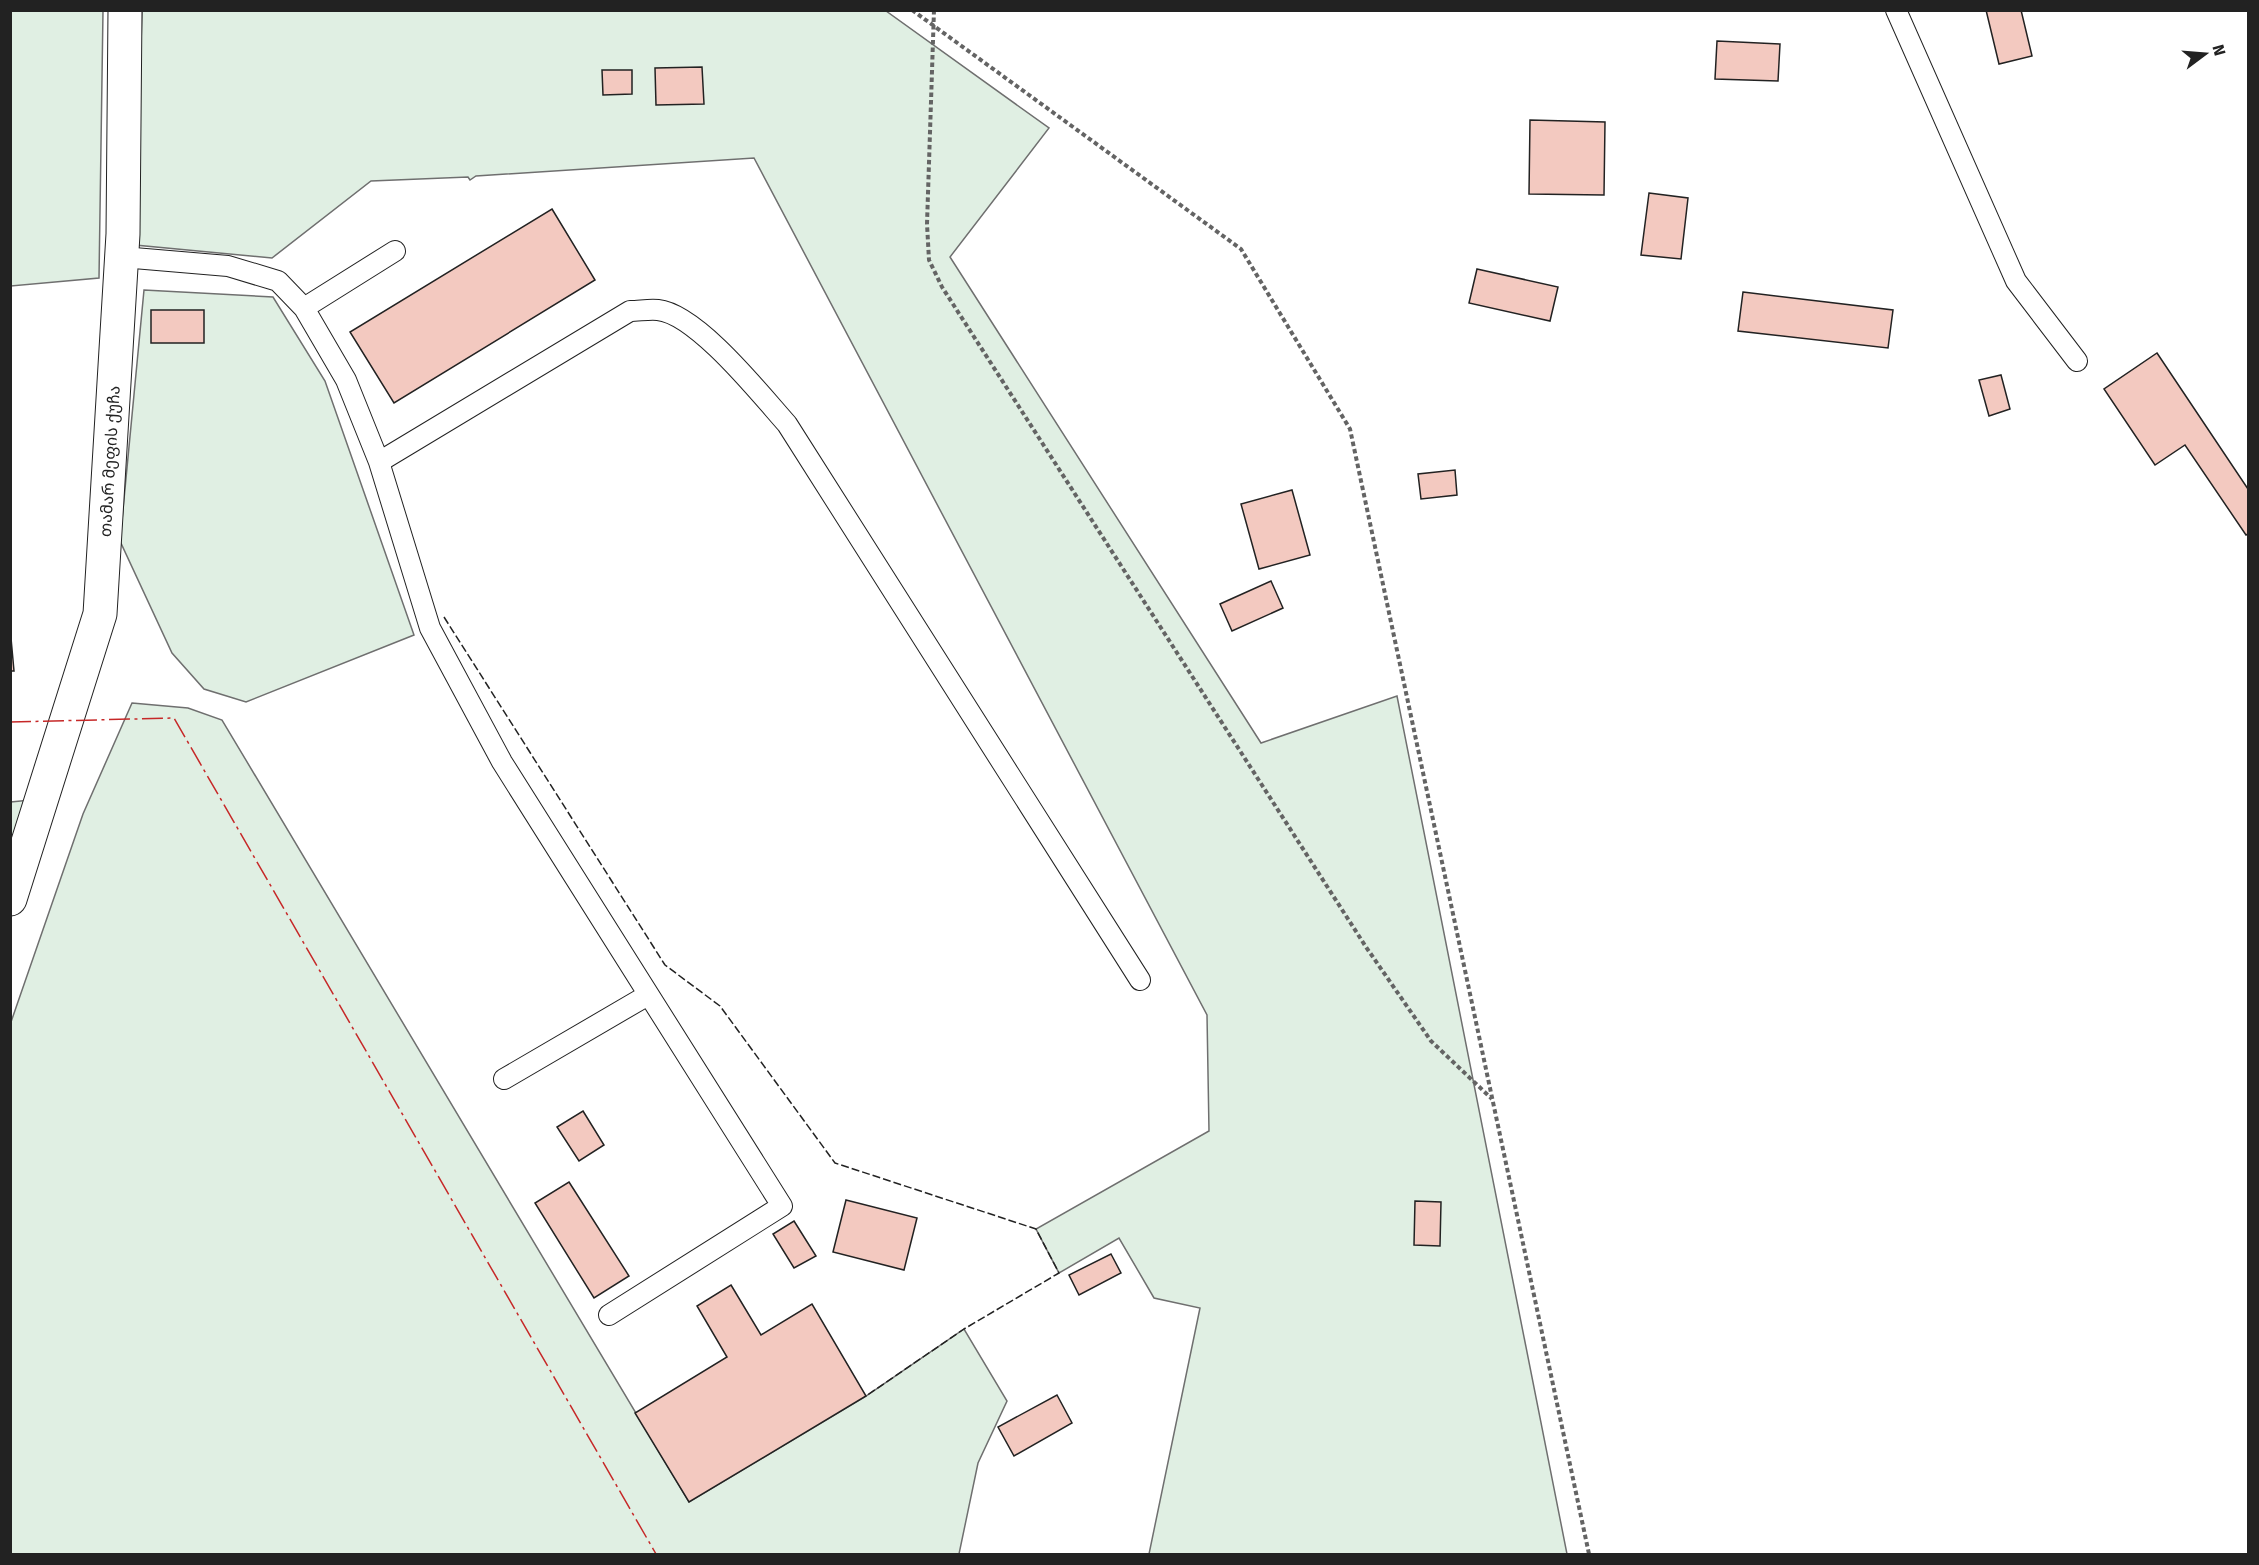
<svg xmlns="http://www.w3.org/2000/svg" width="2259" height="1565" font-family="'Fira Sans','Noto Sans Georgian',sans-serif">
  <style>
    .green { fill: #e0efe3; stroke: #6f6f6f; stroke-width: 1.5 }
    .building { fill: #f3c9c0; stroke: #222; stroke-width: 1.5 }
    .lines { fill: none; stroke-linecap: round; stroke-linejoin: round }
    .lane-casing { stroke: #222; stroke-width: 22 }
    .street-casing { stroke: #222; stroke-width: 35 }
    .path { stroke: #646464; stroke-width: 4; stroke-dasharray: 4.5 3; stroke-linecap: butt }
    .lane { stroke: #fff; stroke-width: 20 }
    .street { stroke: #fff; stroke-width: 33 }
    .fence { stroke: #222; stroke-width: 1.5; stroke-dasharray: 8 3; stroke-linecap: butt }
    .power { stroke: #c62828; stroke-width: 1.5; stroke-dasharray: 21 4.5 3 4.5; stroke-linecap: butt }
    .labels { text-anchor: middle; stroke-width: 4.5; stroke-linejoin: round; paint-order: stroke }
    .street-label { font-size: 16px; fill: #222; stroke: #fff }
  </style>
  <rect width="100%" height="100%" fill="#fff"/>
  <path class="green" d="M11 10 103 11 99 278 11 286Z
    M142 11H886L1049 128 950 257 1261 743 1397 696 1567 1554H1149L1200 1308 1154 1298 1119 1238 1059 1273 1036 1229 1209 1131 1207 1015 754 158 476 176 470 180 468 177 371 181 272 258 135 245Z
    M144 290 273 297 325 381 414 635 246 702 204 689 172 653 120 541Z
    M132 703 188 708 222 720 689 1502 866 1396 964 1329 1007 1401 978 1463 959 1554H11V1022L83 814Z
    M30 800 11 861V802Z"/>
  <path class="building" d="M1986 10H2021L2032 56 1999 64Z
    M1717 41 1780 44 1778 81 1715 79Z
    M702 67 704 104 656 105 655 68Z
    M602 70H632V94L603 95Z
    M1530 120 1605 122 1604 195 1529 194Z
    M1649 193 1688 198 1681 259 1641 255Z
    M552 209 595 280 394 403 350 332Z
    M1477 269 1558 287 1550 321 1469 303Z
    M1743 292 1893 310 1888 348 1738 331Z
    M151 310H204V343H151Z
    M2157 353 2248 489V534L2246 535 2185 445 2155 465 2104 389Z
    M2001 375 2010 409 1989 416 1979 380Z
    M1455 470 1457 495 1421 499 1418 474Z
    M1292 490 1310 555 1259 569 1241 504Z
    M1271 581 1283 608 1232 631 1220 604Z
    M10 627 14 671H10Z
    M583 1111 604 1145 579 1161 557 1127Z
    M569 1182 629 1276 594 1298 535 1203Z
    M846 1200 917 1218 904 1270 833 1252Z
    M1415 1201 1441 1202 1440 1246 1414 1245Z
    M794 1221 816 1256 794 1268 773 1234Z
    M1111 1254 1121 1273 1079 1295 1069 1275Z
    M731 1285 761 1335 812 1304 866 1396 689 1502 635 1413 727 1357 697 1306Z
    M1057 1395 1072 1423 1014 1456 998 1427Z"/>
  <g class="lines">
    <defs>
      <path id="lane" d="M1896 10 2016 281 2077 361
        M122 257 228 266 278 281 304 308 346 380 379 462 430 628 502 762 782 1206 609 1315
        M304 308 395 251
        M379 462 630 311C639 311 649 309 658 310 697 314 761 395 787 424L1140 980
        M504 1079 648 995"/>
      <g id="street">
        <path id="s1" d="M10 899 100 614 123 234 125 10"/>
      </g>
    </defs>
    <use href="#lane" class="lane-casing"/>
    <use href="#street" class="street-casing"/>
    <path class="path" d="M912 10 1241 249 1350 429 1589 1554
      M934 10 927 224 929 260 942 287 1366 947 1431 1041 1492 1099"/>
    <use href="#lane" class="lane"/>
    <use href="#street" class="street"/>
    <path class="fence" d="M444 617 665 965 720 1006 835 1163 1036 1229 1059 1273 964 1329 866 1396"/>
    <path class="power" d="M10 722 174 718 656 1554"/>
  </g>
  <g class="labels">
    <g class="street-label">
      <text dy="6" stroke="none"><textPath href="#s1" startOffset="452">თამარ მეფის ქუჩა</textPath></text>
    </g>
  </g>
  <rect width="2259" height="1565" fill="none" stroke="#222222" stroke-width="24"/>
  <g transform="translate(2205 54) rotate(74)" stroke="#ffffff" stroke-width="4.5" paint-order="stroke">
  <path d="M0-4.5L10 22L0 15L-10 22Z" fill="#222222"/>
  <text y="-9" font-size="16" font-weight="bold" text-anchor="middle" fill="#222222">N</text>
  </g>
</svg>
